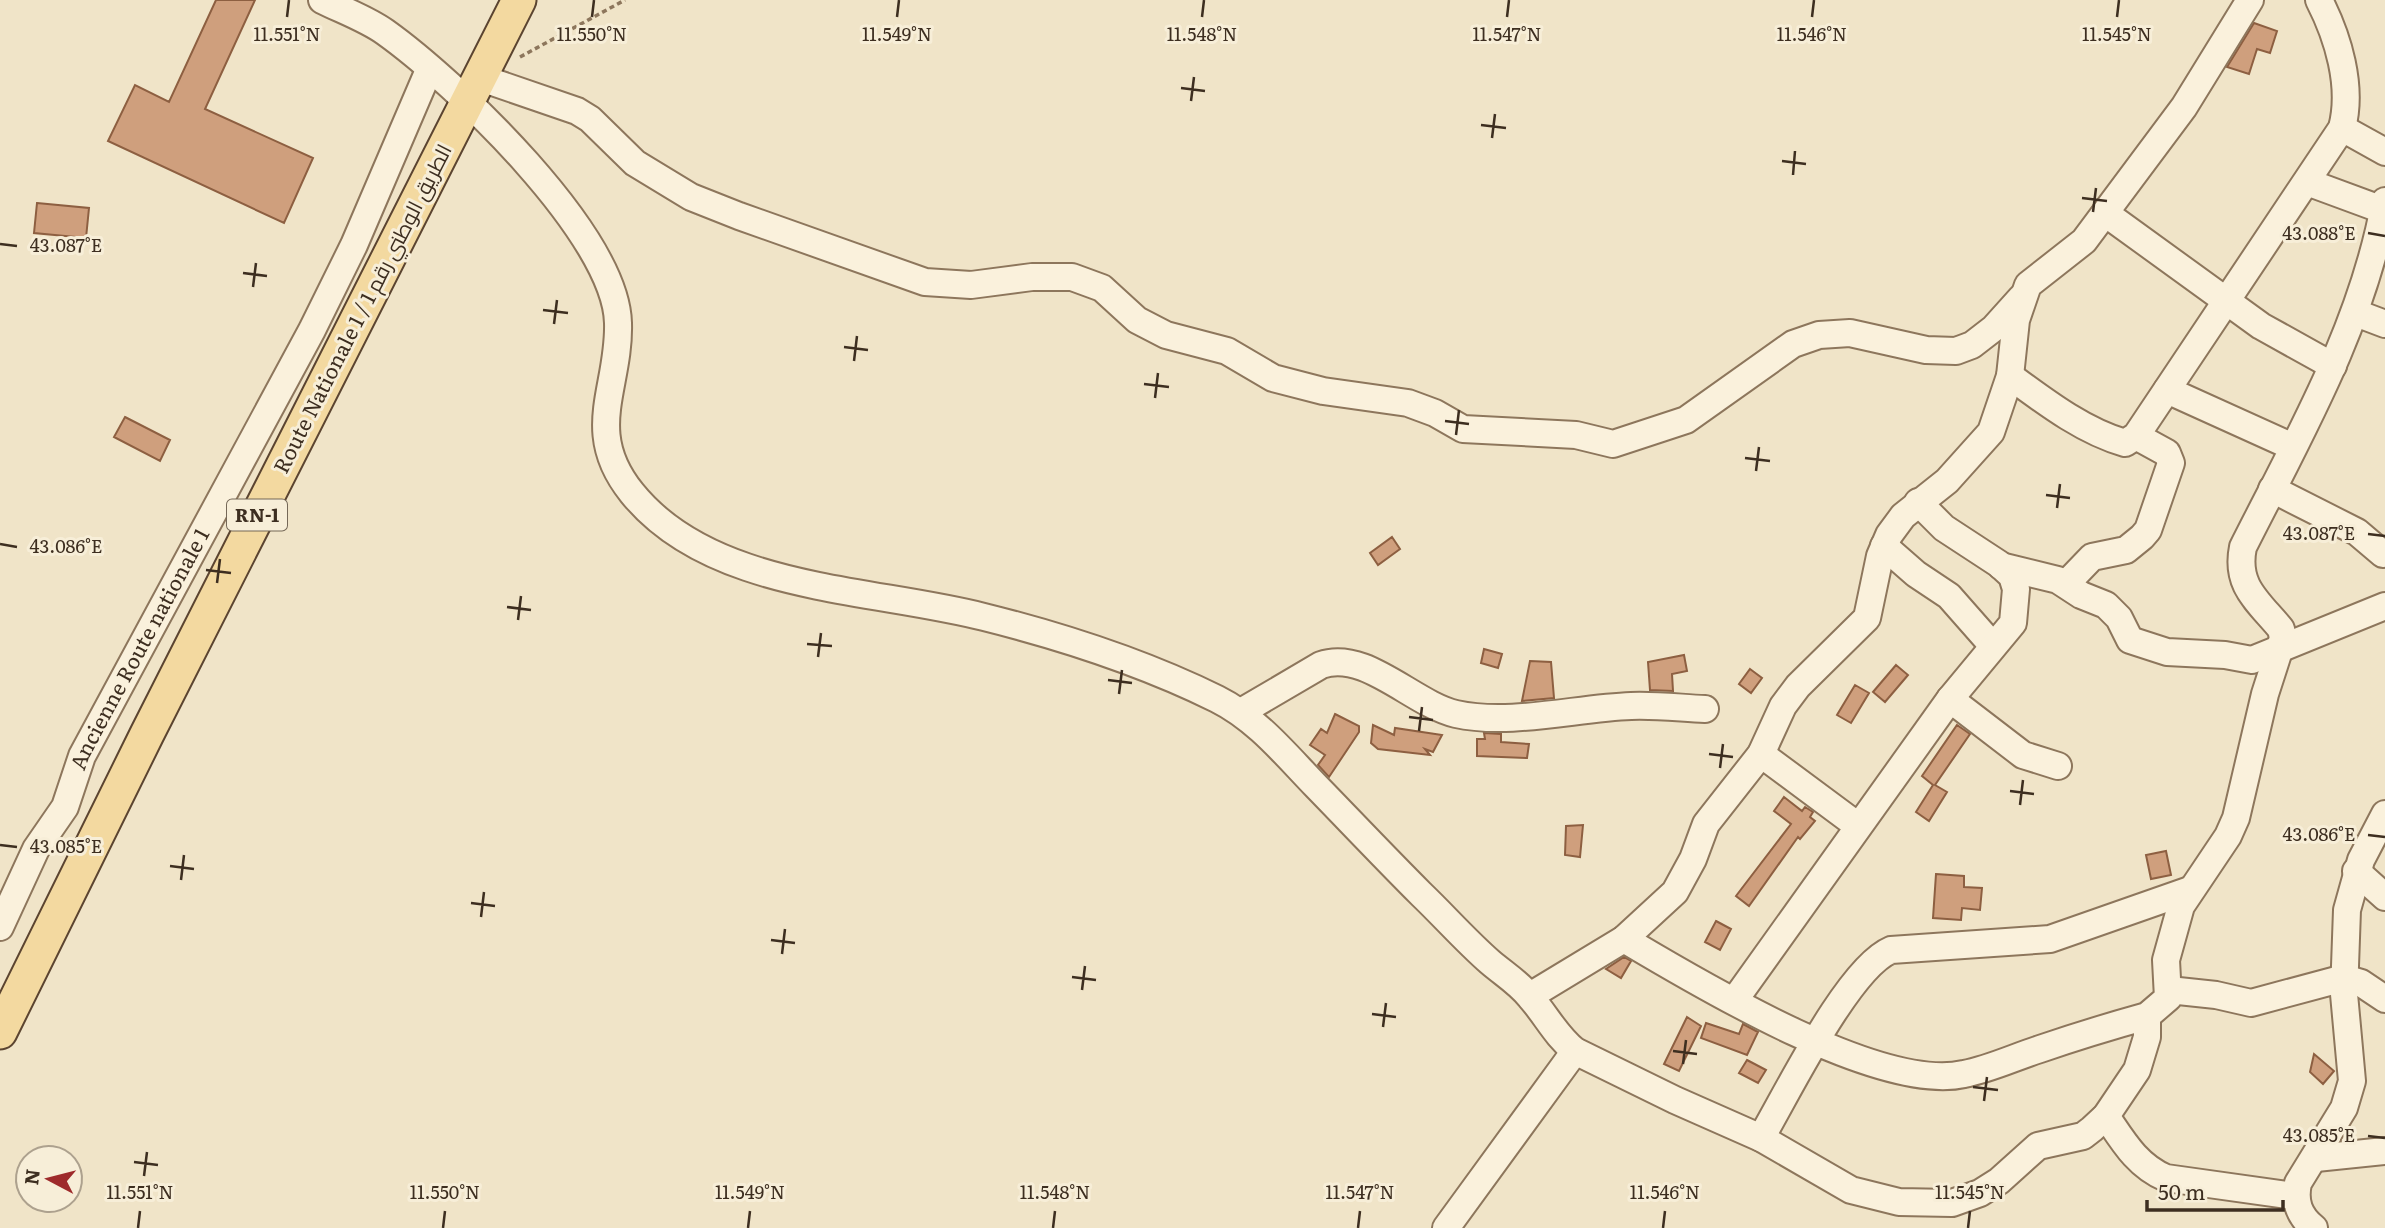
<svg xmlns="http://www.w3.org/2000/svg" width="2385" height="1228" font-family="Literata,Cairo,serif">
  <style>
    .building { fill: #cf9f7d; stroke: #8d5f41; stroke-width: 2 }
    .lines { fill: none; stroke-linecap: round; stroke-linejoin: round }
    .minor-casing { stroke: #8d765c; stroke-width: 30 }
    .major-casing { stroke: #5b4430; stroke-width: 37 }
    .path { stroke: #8d765c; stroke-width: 3.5; stroke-dasharray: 5 3.5; stroke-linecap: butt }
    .minor { stroke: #faf1dc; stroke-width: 26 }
    .major { stroke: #f3d9a0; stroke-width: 33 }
    .ticks { fill: none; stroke: #3d2e20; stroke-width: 2.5 }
    .labels { text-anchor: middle; stroke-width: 6; stroke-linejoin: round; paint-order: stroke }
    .shield { fill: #f7eed8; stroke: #756857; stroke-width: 2 }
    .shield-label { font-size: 19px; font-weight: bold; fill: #3d2e20 }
    .street-label { font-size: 21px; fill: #3d2e20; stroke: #f7eed8 }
    .ticks-label { font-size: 18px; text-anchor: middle; fill: #3d2e20; stroke: #f7eed8; stroke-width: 6; stroke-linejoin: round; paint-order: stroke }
  </style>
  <rect width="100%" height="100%" fill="#f0e4c8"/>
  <path class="building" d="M216 0H255L205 109 313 158 284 223 108 141 135 85 169 102Z
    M2254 23 2277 31 2270 53 2257 49 2249 74 2227 67Z
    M37 203 89 208 86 238 34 233Z
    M125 417 170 440 160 461 114 437Z
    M1392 537 1400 549 1378 565 1370 553Z
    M1484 649 1502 654 1498 668 1481 663Z
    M1684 655 1687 671 1672 674 1673 691 1650 690 1648 662Z
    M1530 661 1551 662 1554 698 1522 701Z
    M1896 665 1908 675 1885 702 1873 692Z
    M1750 669 1762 678 1751 693 1739 684Z
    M1855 685 1869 693 1851 723 1837 715Z
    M1335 714 1359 726V732L1329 777 1318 765 1325 755 1310 745 1321 729 1327 733Z
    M1373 725 1394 735 1395 728 1442 735 1433 752 1425 749 1430 755 1378 749 1371 743Z
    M1957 725 1970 734 1935 785 1947 792 1929 821 1916 812 1933 785 1922 776Z
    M1484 733 1501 734V742L1529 744 1527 758 1477 756V739H1485Z
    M1784 797 1802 811 1805 807 1813 812 1810 817 1815 821 1800 839 1798 837 1749 906 1736 896 1791 824 1774 811Z
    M1583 825 1580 857 1565 855 1566 826Z
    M2166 851 2171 875 2151 879 2146 855Z
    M1936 874 1964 876V887L1982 888 1980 910 1962 908 1961 920 1933 918Z
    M1716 921 1731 929 1720 950 1705 942Z
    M1624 957 1631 961 1621 978 1606 969Z
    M1687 1017 1701 1026 1679 1071 1664 1064Z
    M1706 1023 1739 1034 1743 1024 1758 1032 1747 1055 1701 1038Z
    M2314 1054 2334 1071 2323 1084 2310 1072Z
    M1747 1060 1766 1070 1758 1083 1739 1073Z"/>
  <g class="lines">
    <defs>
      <g id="minor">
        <path d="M322 0C342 10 367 19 385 32 455 82 616 235 618 323 620 388 582 431 632 493 711 591 871 588 984 617 1064 637 1142 662 1217 699 1257 719 1285 754 1316 786 1351 822 1385 858 1421 894 1444 916 1466 941 1490 962 1504 974 1519 983 1530 997 1546 1015 1556 1036 1575 1051L1675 1100 1761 1138 1851 1190 1899 1202 1952 1203 1980 1193 1999 1181 2038 1146 2083 1136 2092 1129 2106 1116 2137 1070 2147 1037V1016"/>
        <path d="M481 78 577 111 590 119 635 163 691 197 739 216 925 282 971 285 1032 277H1072L1102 288 1137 320 1166 335 1227 351 1273 378 1323 391 1408 403 1435 413 1463 429 1576 435 1613 444 1686 420 1793 344 1819 335 1850 333 1926 350 1956 351 1972 345 1994 328 2021 298"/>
        <path d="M2342 128 2385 152"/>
        <path d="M2307 182 2383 210"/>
        <path d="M2105 213 2261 326 2333 366"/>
        <path d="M2356 313 2385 324"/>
        <path d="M2010 376C2044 401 2083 431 2125 443L2136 436 2342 128C2353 86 2338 37 2319 0"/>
        <path d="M2167 390 2293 447"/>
        <path d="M2272 489 2357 532 2383 554"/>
        <path d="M1884 546 1916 574 1949 596 1993 646"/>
        <path d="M2001 566 2058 580 2081 595 2106 605 2119 618 2130 640 2167 652 2225 655 2252 660 2385 606"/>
        <path d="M2066 584 2092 557 2126 550 2142 537 2148 530 2171 463 2167 453 2136 436"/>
        <path d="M1950 699 2023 755 2058 766"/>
        <path d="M1241 712 1321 665C1365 649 1413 704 1456 714 1510 726 1576 708 1631 706 1656 705 1681 708 1705 709"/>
        <path d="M1761 754 1858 826"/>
        <path d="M2356 871 2385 897"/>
        <path id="s1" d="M0 927 36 849 65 807 82 756 312 330 354 245 429 70"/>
        <path d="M1624 939C1698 983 1880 1093 1964 1074 1990 1069 2015 1057 2040 1049 2075 1037 2111 1026 2147 1016L2168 998 2166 960 2181 906 2228 836 2236 818 2265 694 2283 638 2281 629C2258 601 2235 586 2243 547 2299 436 2363 325 2385 201"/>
        <path d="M2169 990 2216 995 2251 1003 2344 978 2361 983 2385 999"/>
        <path d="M1530 996 1624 939 1675 892 1693 859 1706 824 1761 754 1783 706 1798 686 1867 618 1880 556 1889 535 1903 516 1947 481 1991 432 2010 376 2016 320 2028 285 2084 241 2184 107 2250 0"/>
        <path d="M1734 1001 1950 699 2013 623 2016 589 2012 576 1999 564 1944 528 1918 502"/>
        <path d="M2106 1116C2123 1141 2137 1166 2166 1178L2295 1196"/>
        <path d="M1761 1138C1787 1094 1848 968 1891 950L2050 939 2190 890"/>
        <path d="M2316 1158 2385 1151"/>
        <path d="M1446 1228 1575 1051"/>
        <path d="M2314 1228C2299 1216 2294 1202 2298 1183L2344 1108 2352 1081 2344 994 2347 910 2361 860 2385 814"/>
      </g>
      <path id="major" d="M0 1032 147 734 519 0"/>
    </defs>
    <use href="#minor" class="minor-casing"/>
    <use href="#major" class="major-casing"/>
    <path class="path" d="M520 57 625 0"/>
    <use href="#minor" class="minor"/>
    <use href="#major" class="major"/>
  </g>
  <path class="ticks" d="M287 17 289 0M592 17 594 0M897 17 899 0M1202 17 1204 0M1507 17 1509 0M1812 17 1814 0M2117 17 2119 0M1181 88 1205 91M1191 101 1194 77M1481 125 1506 128M1492 138 1495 114M1782 161 1806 164M1793 175 1795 151M2082 198 2107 201M2093 212 2096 188M2368 233 2385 236M0 244 17 246M243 273 267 276M253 287 256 263M543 310 568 313M554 324 557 300M844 347 868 350M854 361 857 336M1144 384 1169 387M1155 398 1158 373M1445 421 1469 424M1456 435 1459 410M1745 458 1770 461M1756 471 1759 447M2046 495 2070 498M2057 508 2060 484M2368 534 2385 536M0 544 17 547M206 570 231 573M217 583 220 559M507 607 531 610M518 620 521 596M807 644 832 646M818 657 821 633M1108 680 1132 683M1119 694 1122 670M1409 717 1433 720M1419 731 1422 707M1709 754 1733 757M1720 768 1723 744M2010 791 2034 794M2020 805 2023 780M2368 835 2385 837M0 845 17 847M170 866 194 869M181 880 184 855M471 903 495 906M481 917 484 892M771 940 795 943M782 954 785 929M1072 977 1096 980M1082 990 1085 966M1372 1014 1396 1017M1383 1027 1386 1003M1673 1051 1697 1054M1683 1064 1686 1040M1973 1087 1998 1090M1984 1101 1987 1077M2368 1136 2385 1138M134 1162 158 1165M144 1176 147 1152M138 1228 140 1211M443 1228 445 1211M748 1228 750 1211M1053 1228 1055 1211M1358 1228 1360 1211M1663 1228 1665 1211M1968 1228 1970 1211"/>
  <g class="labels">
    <rect class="shield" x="227" y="499.5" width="60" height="31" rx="5"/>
    <g class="shield-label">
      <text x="257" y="522">RN-1</text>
    </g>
    <g class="street-label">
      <text transform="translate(363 309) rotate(-63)" y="7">Route Nationale 1 / الطريق الوطني رقم 1</text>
      <text dy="7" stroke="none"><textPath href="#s1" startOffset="312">Ancienne Route nationale 1</textPath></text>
    </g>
  </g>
  <g class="ticks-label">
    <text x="287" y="41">11.551°N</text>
    <text x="592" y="41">11.550°N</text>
    <text x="897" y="41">11.549°N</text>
    <text x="1202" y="41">11.548°N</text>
    <text x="1507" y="41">11.547°N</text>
    <text x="1812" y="41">11.546°N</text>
    <text x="2117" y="41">11.545°N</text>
    <text x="2319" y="240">43.088°E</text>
    <text x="66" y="252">43.087°E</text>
    <text x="2319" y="540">43.087°E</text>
    <text x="66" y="553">43.086°E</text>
    <text x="2319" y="841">43.086°E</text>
    <text x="66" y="853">43.085°E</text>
    <text x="2319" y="1142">43.085°E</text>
    <text x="140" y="1199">11.551°N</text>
    <text x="445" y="1199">11.550°N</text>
    <text x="750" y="1199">11.549°N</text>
    <text x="1055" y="1199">11.548°N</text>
    <text x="1360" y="1199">11.547°N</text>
    <text x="1665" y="1199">11.546°N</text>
    <text x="1970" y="1199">11.545°N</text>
  </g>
  <g transform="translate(49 1179) rotate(277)"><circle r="33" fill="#f7eed8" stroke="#ada18e" stroke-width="2"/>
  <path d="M0-5L12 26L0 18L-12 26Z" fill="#9e2a2b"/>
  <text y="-10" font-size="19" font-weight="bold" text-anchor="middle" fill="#3d2e20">N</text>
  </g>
  <path d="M2147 1200v10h136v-10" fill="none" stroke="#3d2e20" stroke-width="3.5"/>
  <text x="2158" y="1200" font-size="21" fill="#3d2e20" stroke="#f7eed8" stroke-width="5" paint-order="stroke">50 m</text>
</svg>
